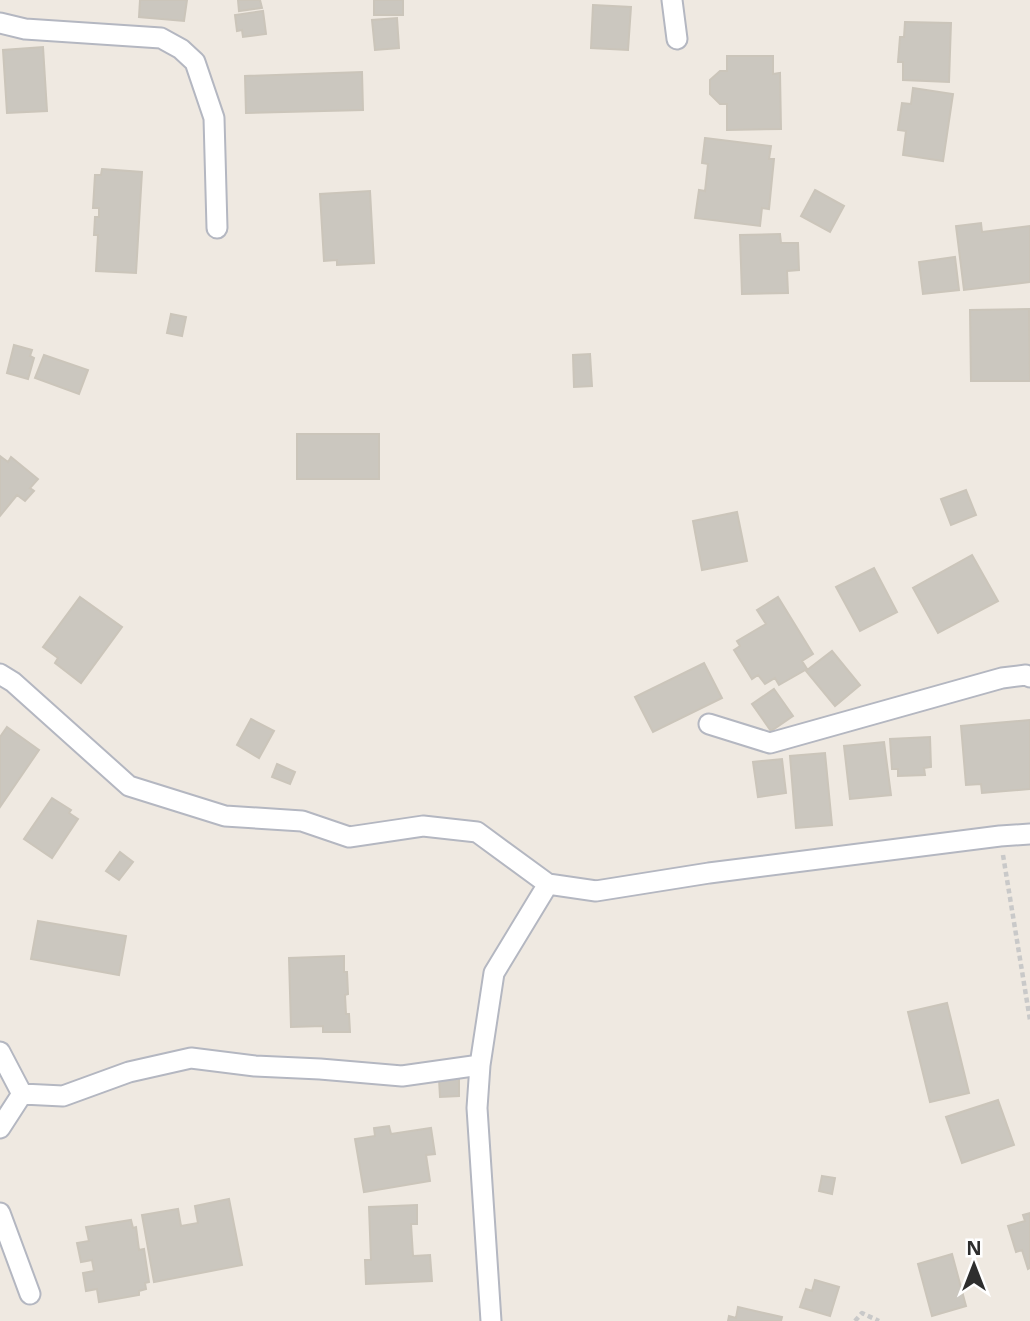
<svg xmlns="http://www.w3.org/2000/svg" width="1030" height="1321" font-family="'Noto Sans',sans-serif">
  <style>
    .building { fill: #cbc7bf; stroke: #cbc5ba; stroke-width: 2 }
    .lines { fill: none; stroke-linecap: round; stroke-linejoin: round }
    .street-casing { stroke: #b4b7c1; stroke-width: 23 }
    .path { stroke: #c9c9c9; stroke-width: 4.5; stroke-dasharray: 5 3.5; stroke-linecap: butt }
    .street { stroke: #fff; stroke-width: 19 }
  </style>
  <rect width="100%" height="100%" fill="#efe9e1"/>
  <path class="building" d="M140 0H187L184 21 139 17Z
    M238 0H260L262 8 239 11Z
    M374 0H403V15H374Z
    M593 5 631 7 628 50 591 48Z
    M263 11 266 34 243 37 242 30 237 31 235 15Z
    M397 18 399 48 375 50 372 20Z
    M905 22 951 23 949 82 903 80V62H898L900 37H904Z
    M43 47 47 111 7 113 3 50Z
    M727 56H773V74L780 73 781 129 727 130V104H720L710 94V80L720 71H727Z
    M362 72 363 110 246 113 245 76Z
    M913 88 953 94 943 161 903 155 906 131 898 130 902 103 911 104Z
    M705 138 771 146 769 159H774L769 209 762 208 760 226 695 218 699 190 705 191 708 164 702 163Z
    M102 169 142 172 136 273 96 271 98 235H94L95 217H99V208H93L95 175H101Z
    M815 190 844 206 830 232 801 216Z
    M370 191 374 263 337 265V260L324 261 320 194Z
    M981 223 982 232 1030 226V282L964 290 956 226Z
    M780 234 781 243H798L799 270 787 271 788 293 742 294 740 235Z
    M955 257 959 290 923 294 919 262Z
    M1029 309 1030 381H971L970 310Z
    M171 314 186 317 182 336 167 333Z
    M14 345 32 350 30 356 34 358 28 379 7 373Z
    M590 354 592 386 574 387 573 355Z
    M44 355 88 370 79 394 35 378Z
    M297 434H379V479H297Z
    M0 456 8 462 11 457 38 479 30 488 34 491 25 501 17 495 0 516Z
    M966 490 976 515 951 525 941 499Z
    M737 512 747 561 702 570 693 521Z
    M972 555 998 601 938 633 913 588Z
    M874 568 897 612 860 631 836 587Z
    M80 597 122 627 81 683 55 663 58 658 43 647Z
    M778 597 813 654 802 661 807 669 779 685 775 678 765 684 758 675 752 679 734 650 740 646 737 641 766 624 757 610Z
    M832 651 860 685 835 706 806 671Z
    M704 663 722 698 653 732 635 697Z
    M774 689 793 716 771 731 752 704Z
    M251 719 274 731 259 758 237 745Z
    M1030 720V789L982 793 981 784 966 785 961 726Z
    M7 727 39 750 0 807V737Z
    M930 737 931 767 924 768 925 775 898 776V769H892L890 739Z
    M884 742 891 795 850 799 844 746Z
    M825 753 832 825 796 828 790 756Z
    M782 759 786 793 758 797 753 762Z
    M277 764 295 772 290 784 272 777Z
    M52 798 71 810 69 813 78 819 52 858 24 839Z
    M120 852 133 862 119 880 106 871Z
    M38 921 126 936 119 975 31 959Z
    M344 956V972H347L348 994 345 995 346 1014H349L350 1032H323V1026L291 1027 289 958Z
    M947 1003 969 1093 930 1102 908 1012Z
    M459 1078V1096L440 1097 439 1079Z
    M998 1100 1014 1145 962 1163 946 1117Z
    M389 1126 391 1134 431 1128 435 1154 426 1155 430 1181 364 1192 355 1139 375 1136 374 1128Z
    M822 1176 835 1178 832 1194 819 1191Z
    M229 1199 242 1265 154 1282 142 1215 178 1209 181 1226 198 1223 195 1206Z
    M417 1205V1224H411L413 1256 430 1255 432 1281 366 1284 365 1260H371L369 1207Z
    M1030 1213V1268L1028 1269 1022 1250 1016 1252 1008 1226 1025 1221 1023 1215Z
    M131 1220 133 1228 136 1227 139 1250 144 1249 149 1282 145 1283 146 1289 139 1291V1295L99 1302 97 1289 86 1291 83 1273 94 1271 92 1260 81 1262 77 1243 89 1241 86 1227Z
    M952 1254 966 1306 932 1316 918 1264Z
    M815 1280 839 1287 830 1316 800 1307 806 1289 812 1291Z
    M738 1307 782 1317 781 1321H728L729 1316 736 1318Z"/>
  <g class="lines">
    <defs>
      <path id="street" d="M672 0 677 39
        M0 23 25 29 161 38 181 49 195 62 214 118 217 228
        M0 674 13 682 129 786 225 816 302 821 349 837 423 826 477 832 548 884 596 891 709 873 1000 836 1030 834
        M709 724 770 743 1002 678 1026 675 1030 677
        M0 1052 22 1094
        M0 1128 22 1094 63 1096 129 1072 191 1058 255 1066 320 1069 402 1076 480 1065
        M0 1213 30 1294
        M491 1321 477 1108 480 1065 494 973 548 884"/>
    </defs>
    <use href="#street" class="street-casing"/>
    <path class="path" d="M1003 855 1030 1020
      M855 1321 862 1313 879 1321"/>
    <use href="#street" class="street"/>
  </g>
  <g transform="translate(974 1265)" stroke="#ffffff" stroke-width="5" paint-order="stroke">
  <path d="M0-5L12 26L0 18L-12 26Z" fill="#2e2e2e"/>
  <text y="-10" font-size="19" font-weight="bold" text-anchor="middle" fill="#2e2e2e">N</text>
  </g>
</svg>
